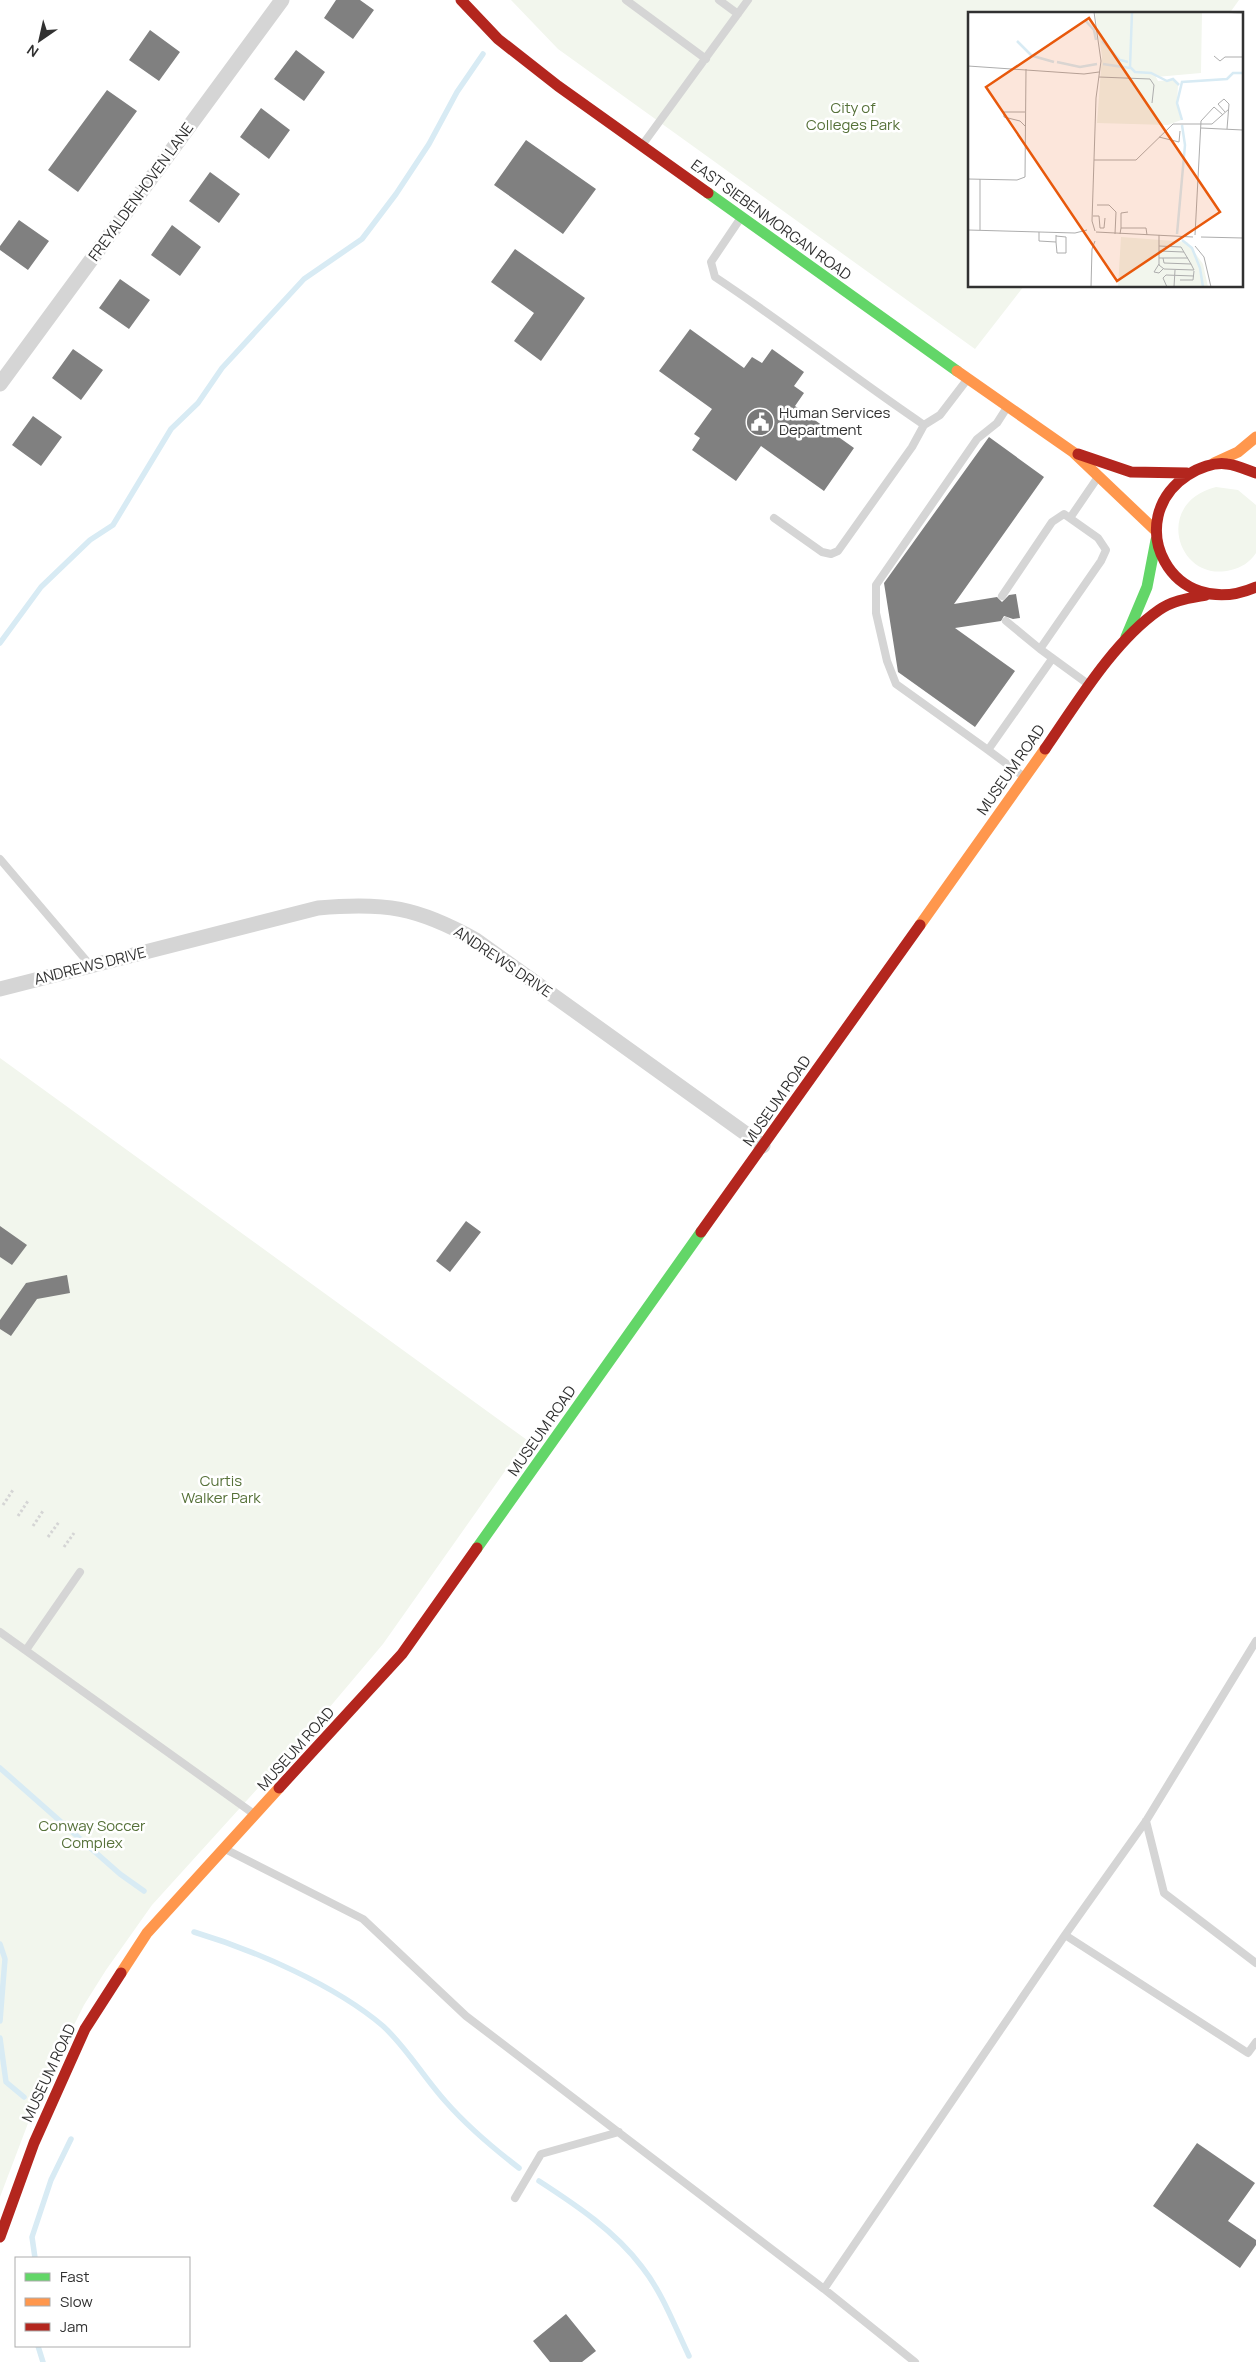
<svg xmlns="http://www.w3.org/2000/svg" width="1256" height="2362" font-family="Manrope,sans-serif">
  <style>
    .green { fill: #f2f6ed }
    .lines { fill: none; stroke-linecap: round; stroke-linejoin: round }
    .stream { stroke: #d8ebf4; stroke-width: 5.5 }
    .building { fill: #808080 }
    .path { stroke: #d5d5d5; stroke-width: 3; stroke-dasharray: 2.5 2.5; stroke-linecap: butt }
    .lane { stroke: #d5d5d5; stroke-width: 8 }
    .street { stroke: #d5d5d5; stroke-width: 15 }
    .fast { stroke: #63d668; stroke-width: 11 }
    .slow { stroke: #ff974d; stroke-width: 11 }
    .jam { stroke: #b3261e; stroke-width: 11 }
    .labels { text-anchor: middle; stroke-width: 5; stroke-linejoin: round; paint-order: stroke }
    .park-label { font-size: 15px; fill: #567139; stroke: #fff }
    .street-label { font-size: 15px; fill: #313131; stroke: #fff }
    .poi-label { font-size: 15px; fill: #313131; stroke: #fff; text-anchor: start }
    .inset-river { fill: none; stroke: #d8ebf4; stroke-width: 2.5 }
    .inset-road { fill: none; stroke: #adadad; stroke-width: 1 }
    .view { fill: #e8590c; fill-opacity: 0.15; stroke: #e8590c; stroke-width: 2.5 }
    .inset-edge { fill: none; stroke: #313131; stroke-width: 2.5 }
  </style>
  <rect width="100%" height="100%" fill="#fff"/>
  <path class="green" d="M511 0H1239L1229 14H970V286H1024L975 349 558 49Z
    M1216 487 1238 490 1256 505V553C1250 562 1241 568 1231 570 1178 584 1152 503 1216 487Z
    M0 1058 527 1440 383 1644 307 1734 152 1905 106 1970 84 2005 38 2097 0 2197Z"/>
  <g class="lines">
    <path class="stream" d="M0 643 41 587 90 540 113 525 171 429 198 403 222 368 304 279 362 239 396 194 429 144 457 92 483 54
      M0 1768 120 1874 144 1891
      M194 1932C254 1950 335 1985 383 2026 407 2048 424 2078 446 2102 468 2127 493 2148 519 2168
      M0 1944 5 1959 0 2021
      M0 2038 6 2082 24 2097
      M539 2181C576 2205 615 2231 642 2267 662 2292 675 2327 689 2356
      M35 2258 32 2237 51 2180 71 2139
      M38 2346 43 2362"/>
  </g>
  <path class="building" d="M336 0H360L374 10 353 39 324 18Z
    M150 30 180 52 159 81 129 60Z
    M296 50 325 72 304 101 274 79Z
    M107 90 137 111 78 192 48 170Z
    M261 108 290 130 269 159 240 137Z
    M526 140 596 189 563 234 494 185Z
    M210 172 240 194 219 223 189 201Z
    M19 220 49 241 28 270 0 250V246Z
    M172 225 201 247 180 276 151 255Z
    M515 249 585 298 541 361 514 341 534 313 491 282Z
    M120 279 150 300 129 329 99 308Z
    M690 329 744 368 752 357 762 363 772 349 804 372 794 386 804 393 795 406 854 448 824 491 761 446 736 481 692 450 700 438 694 434 712 409 659 371Z
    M73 349 103 370 81 400 52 378Z
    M33 416 62 437 41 466 12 445Z
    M989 437 1044 477 954 604 997 597 1002 602 1009 595 1016 594 1020 618 1013 619 1004 616 1001 621 955 628 1015 671 975 727 898 672 884 583Z
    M466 1221 481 1232 450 1272 436 1261Z
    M0 1226 27 1245 12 1265 0 1257Z
    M67 1275 70 1293 37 1299 11 1336 0 1329V1320L26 1283Z
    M1197 2143 1255 2183 1228 2221 1256 2240V2245L1240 2268 1153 2206Z
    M566 2314 596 2351 582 2362H550L533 2341Z"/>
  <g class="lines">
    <path class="path" d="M3 1505 13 1490
      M18 1516 28 1501
      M33 1526 43 1511
      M48 1537 59 1522
      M64 1547 74 1533"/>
    <path class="lane" d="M626 0 706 59
      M719 0 738 14
      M643 144 748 0
      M740 219 711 262 715 277C786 324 853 377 924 425L940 415 966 381
      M774 518 822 552 831 554 838 551 912 447 924 425
      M1070 518 1098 477
      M1002 596 1052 522 1064 514 1098 538 1106 550 1101 561 1040 649 1088 684
      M1006 621 1040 649
      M988 750 896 684 887 661 876 613V585L977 439 997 423 1006 409
      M1023 776 988 750 1052 659
      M0 859 91 966
      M0 1632 254 1814
      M26 1650 80 1572
      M1146 1821 1164 1893 1256 1963
      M225 1849 363 1919 466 2016 824 2289 915 2362
      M1065 1935 1248 2053 1256 2042
      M515 2198 541 2154 619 2132
      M824 2289 1065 1935 1146 1821 1256 1641"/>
    <path class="street" d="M0 384 282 0
      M0 989 318 908C385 902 417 907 476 940L763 1146"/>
    <path class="fast" d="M708 193 957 371
      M1126 637 1147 587 1156 540
      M477 1548 701 1232"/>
    <path class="slow" d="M957 371 1073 452 1156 531
      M1214 463 1238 452 1256 437
      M920 925 1045 749
      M121 1973 147 1933 279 1788"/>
    <path class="jam" d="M461 0 498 39 558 86 708 193
      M1078 454 1131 472 1187 473
      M1256 473C1247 470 1237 465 1227 464 1214 462 1198 468 1188 475 1120 519 1171 624 1256 587
      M1045 749C1077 703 1113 642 1159 610 1173 600 1190 598 1206 595
      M701 1232 920 925
      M279 1788 402 1654 477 1548
      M0 2237 34 2143 85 2029 121 1973"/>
  </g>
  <defs>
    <symbol id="civic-disc" viewBox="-11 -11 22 22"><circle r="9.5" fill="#797979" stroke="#fff"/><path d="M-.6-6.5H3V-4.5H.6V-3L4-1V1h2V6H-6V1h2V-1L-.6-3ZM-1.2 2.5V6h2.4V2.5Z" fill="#fff"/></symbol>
  </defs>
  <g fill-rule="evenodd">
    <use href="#civic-disc" x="744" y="406" width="32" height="32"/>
  </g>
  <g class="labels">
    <g class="park-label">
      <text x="853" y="113">City of<tspan x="853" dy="17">Colleges Park</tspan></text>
      <text x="221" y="1486">Curtis<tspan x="221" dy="17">Walker Park</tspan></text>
      <text x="92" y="1831">Conway Soccer<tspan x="92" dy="17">Complex</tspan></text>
    </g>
    <g class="street-label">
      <text transform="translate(141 192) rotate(-54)" y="5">FREYALDENHOVEN LANE</text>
      <text transform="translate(771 220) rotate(36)" y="5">EAST SIEBENMORGAN ROAD</text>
      <text transform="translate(1011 770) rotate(-55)" y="5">MUSEUM ROAD</text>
      <text transform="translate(503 962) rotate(34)" y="5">ANDREWS DRIVE</text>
      <text transform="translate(90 966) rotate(-14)" y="5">ANDREWS DRIVE</text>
      <text transform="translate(777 1101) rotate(-55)" y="5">MUSEUM ROAD</text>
      <text transform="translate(542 1431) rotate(-55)" y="5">MUSEUM ROAD</text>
      <text transform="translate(296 1749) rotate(-48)" y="5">MUSEUM ROAD</text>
      <text transform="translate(49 2073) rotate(-65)" y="5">MUSEUM ROAD</text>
    </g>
    <g class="poi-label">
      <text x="779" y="418">Human Services<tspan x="779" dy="17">Department</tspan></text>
    </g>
  </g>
  <g transform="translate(968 12)">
    <rect width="275" height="275" fill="#fff"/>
    <path d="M127 0H234L233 61 188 65 190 69 205 68 210 73 209 93 213 108 200 113 129 111 134 44ZM153 225 219 230 235 252 240 275H150Z" fill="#f2f6ed"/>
    <path class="inset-river" d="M164 0 162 55 167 60 183 61 199 69 205 67 211 73M117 8 126 18 128 28M49 29 64 44M134 29 152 48 160 50M65 44 86 50M89 50 112 55 129 52M135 52 162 56M214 108 209 91 214 70 259 67 265 61H274M209 222 217 133 214 113M214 228 224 236 232 256 235 275"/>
    <path class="inset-road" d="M126 0 133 49 128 86 124 209 127 219M247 0 275 1M246 44 252 49 257 45H275M0 54 116 62 131 60M131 65 182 67 186 73 184 91M257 100 250 92 256 87 261 92 259 117M57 114 52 109 36 105V100H57M233 116 275 118M191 125 211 130 212 119M126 148H168L205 112H244L261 97M0 167 49 168 57 165 58 57M129 193H141L148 200 147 222M125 204H131L132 216H136L137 206M153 216V201L160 200M0 218 107 221 119 218M12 218V167M71 220V229L88 230V223M128 220 225 225M152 222 153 216H178L179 223M227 223 233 109 246 95 255 103M233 225 275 226M88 230 89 241H98V225L88 224M191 234 213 235 223 252 196 251 195 246H191V223M227 234 236 245 243 275M191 239 216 240M191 246V253L196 257 226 258 223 252M195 246H220M191 252 186 260 191 261 195 257M212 268H225L226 259M123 275 124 237 127 229M199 275 195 266 198 263 226 264M206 275 207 258"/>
    <path class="view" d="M121 6 252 200 149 269 18 75Z"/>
    <rect width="275" height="275" class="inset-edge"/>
  </g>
  <rect x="15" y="2257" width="175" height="90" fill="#ffffff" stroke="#adadad"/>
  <rect x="25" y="2273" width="25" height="8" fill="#63d668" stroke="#adadad"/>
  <text x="60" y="2282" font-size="15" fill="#313131">Fast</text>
  <rect x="25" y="2298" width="25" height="8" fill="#ff974d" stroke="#adadad"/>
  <text x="60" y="2307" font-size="15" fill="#313131">Slow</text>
  <rect x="25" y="2323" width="25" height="8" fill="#b3261e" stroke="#adadad"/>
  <text x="60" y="2332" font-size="15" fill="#313131">Jam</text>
  <g transform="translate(40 40) rotate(214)" stroke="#ffffff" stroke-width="4" paint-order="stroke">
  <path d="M0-4L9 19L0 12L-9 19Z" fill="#313131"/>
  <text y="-8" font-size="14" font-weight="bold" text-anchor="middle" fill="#313131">N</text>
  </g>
</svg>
